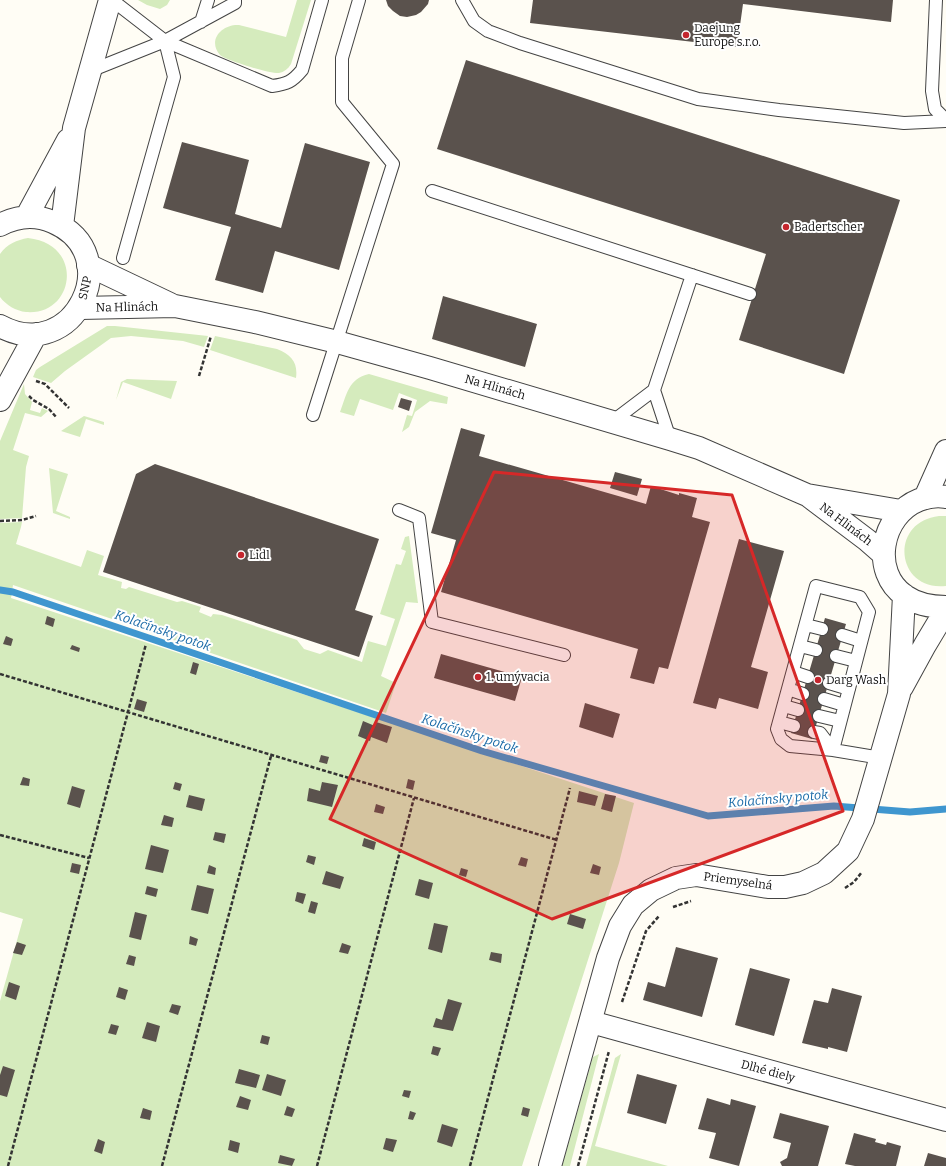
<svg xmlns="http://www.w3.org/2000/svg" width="946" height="1166" font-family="Bitter,serif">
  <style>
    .green { fill: #d5ebbd }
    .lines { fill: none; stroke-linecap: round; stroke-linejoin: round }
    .stream { stroke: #3f96cf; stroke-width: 7 }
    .building { fill: #5a524d }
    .service-casing { stroke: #444; stroke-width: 14 }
    .minor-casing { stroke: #444; stroke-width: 24 }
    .tertiary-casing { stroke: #444; stroke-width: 24 }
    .path { stroke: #333; stroke-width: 2.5; stroke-dasharray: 4 2; stroke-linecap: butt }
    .service { stroke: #fff; stroke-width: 12 }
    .minor { stroke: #fff; stroke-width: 22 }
    .tertiary { stroke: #fff; stroke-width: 22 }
    .marked { fill: #d62828; fill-opacity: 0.2; stroke: #d62828; stroke-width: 3; stroke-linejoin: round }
    .poi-dot { fill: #c4262e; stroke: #fff; stroke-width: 1.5 }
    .labels { text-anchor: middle; stroke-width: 4; stroke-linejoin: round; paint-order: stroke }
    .poi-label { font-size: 12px; fill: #111; stroke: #fff; text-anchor: start }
    .street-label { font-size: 12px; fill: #111; stroke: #fff }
    .water-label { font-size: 13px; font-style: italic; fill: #1768a6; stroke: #fff }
  </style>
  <rect width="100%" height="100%" fill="#fffdf5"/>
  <path class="green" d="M138 0H170L167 5 160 9 147 5Z
    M297 0H311L291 64C288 69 284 72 279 73 271 74 225 60 220 55 207 40 222 24 239 25L286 37Z
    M28 238C85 244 75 316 26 312 16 311 6 305 0 297V254C7 244 17 240 28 238Z
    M107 326H115L208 336 204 347 183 341 131 336 111 338 65 371 51 383 33 377 36 370 40 367Z
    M215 336 277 349C292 355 298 363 296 378L210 350Z
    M369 374 448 397 447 404 430 401 415 412 409 427 402 432 407 415 412 416 417 400 399 393 393 410 360 399 354 416 340 412C347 394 348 379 369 374Z
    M127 379 177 381 171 399 123 382 116 400 121 382Z
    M24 384 25 394 32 402 30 410 40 413 42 408 48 411 41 417 25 413 13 450 29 456 26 467 22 518 0 519V441Z
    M84 416 104 422V425L86 419 80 437 61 431Z
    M49 468 68 474 56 511 70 517V519L53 513Z
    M939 516H946V586C896 592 888 522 939 516Z
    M22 522 21 527 16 544 81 567 87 550 104 556 98 575 122 582 121 588 126 589 129 587 177 602 182 601 201 607 199 612 211 617 213 614 222 615 297 640 304 649 320 654 328 650 362 662 368 641 386 646 395 619 380 614 396 564 401 565 406 551 401 549 405 537 409 536 418 603 406 602 381 676 396 683 386 713 13 585 11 598 634 803 619 863 522 1166H0V1001L23 919 0 912V523Z
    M599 1054 570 1166H562C573 1130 582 1093 593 1057Z
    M621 1054 595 1146 668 1166H586L615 1058Z"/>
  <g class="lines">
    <path class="stream" d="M0 590 13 592 482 751 708 816 834 806 910 812 946 809"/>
  </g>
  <path class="building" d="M386 0H429L428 4 421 12 416 15 407 17 400 16 393 11 388 6Z
    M533 0H893L891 22 743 4 737 47 530 23Z
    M466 60 900 200 844 374 739 340 766 254 437 149Z
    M182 142 249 160 235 214 281 228 305 143 370 162 339 270 275 251 263 293 215 280 231 227 163 208Z
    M443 296 537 324 525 367 432 339Z
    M401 398 412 401 409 411 398 407Z
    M461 428 485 435 479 456 646 504 651 486 679 495V493L697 498 692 517 710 522 668 669 659 667 654 684 630 678 638 649 441 592 456 540 431 533Z
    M155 464 379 539 355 610 373 616 359 657 103 572 136 474Z
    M615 472 642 479 637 496 610 488Z
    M739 539 784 551 751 667 768 672 758 709 719 698 716 709 693 703Z
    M47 616 55 619 53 627 45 624Z
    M825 618 846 624 812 739 791 733Z
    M6 636 13 639 11 646 3 644Z
    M72 645 80 648 79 652 70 649Z
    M441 654 522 677 515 701 434 678Z
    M193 662 199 664 196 675 190 673Z
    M137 699 147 702 144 712 134 709Z
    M585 703 620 714 613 738 579 727Z
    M363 721 375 726 376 722 392 727 387 743 371 737 370 741 358 736Z
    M321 755 329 757 327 764 319 762Z
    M23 777 30 779 29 786 20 785Z
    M408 779 415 781 413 790 406 788Z
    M175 782 182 784 180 791 173 789Z
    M322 782 338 785 332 807 307 801 309 788 320 791Z
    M72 786 85 790 80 808 67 804Z
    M579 791 598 796 595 806 577 802Z
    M605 794 616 796 612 812 601 809Z
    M189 795 205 799 202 811 186 807Z
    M376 804 385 807 383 814 374 812Z
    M164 815 174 818 172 827 161 825Z
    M215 832 226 834 224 843 213 840Z
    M364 838 376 842 374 850 362 846Z
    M151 845 169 850 163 873 145 869Z
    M308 855 316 857 314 865 306 862Z
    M521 857 528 859 526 867 518 865Z
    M72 863 81 865 79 874 70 872Z
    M593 864 601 867 599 875 590 873Z
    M209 865 216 868 215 875 207 873Z
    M461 868 468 870 466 877 459 875Z
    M326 871 344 877 340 889 322 884Z
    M419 879 433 883 429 899 415 895Z
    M197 885 214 889 208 914 191 910Z
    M147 886 158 889 156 897 145 894Z
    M297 892 306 894 303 904 295 901Z
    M311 901 318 903 315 914 308 912Z
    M135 912 147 915 141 940 129 937Z
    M570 914 586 919 583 929 567 924Z
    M434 923 448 926 442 953 428 949Z
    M190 936 198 939 196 946 189 944Z
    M17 942 26 945 22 955 13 953Z
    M342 943 351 946 348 954 339 952Z
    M676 947 718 958 702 1017 643 1000 648 982 665 987Z
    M491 952 502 954 501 963 489 960Z
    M129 955 136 957 134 966 126 964Z
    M750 968 790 979 774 1036 735 1025Z
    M9 982 20 986 16 1000 5 996Z
    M119 987 128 990 125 1000 116 997Z
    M832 988 862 996 847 1052 828 1047V1049L802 1043 814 1000 828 1003Z
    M448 999 462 1003 453 1031 433 1027 436 1018 442 1020Z
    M172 1004 181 1006 178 1015 169 1012Z
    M147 1022 160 1026 156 1042 142 1038Z
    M111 1024 119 1026 116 1035 108 1033Z
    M262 1035 270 1037 268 1045 260 1043Z
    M433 1046 441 1048 438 1056 431 1054Z
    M3 1066 15 1070 7 1097 0 1095V1075Z
    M239 1069 260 1075 256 1088 235 1083Z
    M267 1074 286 1080 281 1096 262 1090Z
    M637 1074 677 1085 666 1124 627 1113Z
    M404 1090 411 1091 409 1098 402 1096Z
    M240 1096 251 1100 248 1110 236 1107Z
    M707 1098 730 1105 731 1099 756 1106 739 1166 709 1158 716 1133 698 1129Z
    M287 1106 295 1109 292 1117 284 1115Z
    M523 1107 530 1109 528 1117 521 1115Z
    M143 1108 152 1111 150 1120 140 1118Z
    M410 1111 416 1113 413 1120 408 1119Z
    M780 1113 829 1126 818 1166H782L780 1162 787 1158 791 1143 773 1138Z
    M442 1124 458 1129 452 1147 437 1142Z
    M854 1133 876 1139 875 1142 886 1145 887 1142 901 1146 896 1166H855L845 1164Z
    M386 1138 397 1140 393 1152 383 1149Z
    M98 1139 105 1142 102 1154 94 1151Z
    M230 1140 240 1143 238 1153 228 1150Z
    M928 1153 946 1158V1166H924Z
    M280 1155 295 1159 292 1166 278 1163Z"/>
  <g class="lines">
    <defs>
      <path id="service" d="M112 0 165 41 235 3V0
        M462 0 474 21 488 31 520 43 698 99 779 110 904 123 946 121
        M936 0 932 91 935 109 946 120
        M201 22 208 0
        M90 71 165 41 272 86C287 84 292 82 302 70L322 0
        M432 191 750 294
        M123 258 174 77 165 41
        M654 390 670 439
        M313 415 393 164 342 102V58L359 0
        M613 421 654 390 692 275
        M399 510 419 518 432 622 564 655
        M806 625 822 629
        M842 635 861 641
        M800 646 816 650
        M836 656 856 661
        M793 672 808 677
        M829 683 849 689
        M788 689 803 694
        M824 699 844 705
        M784 706 798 710
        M819 716 840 721
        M779 722 794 726
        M814 732 820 733 833 750
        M833 750 869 612 860 597 816 586 777 729 781 739 790 746 833 750 881 758"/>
      <path id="minor" d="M88 265 170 304
        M80 308 175 306 255 322 337 342 430 368 670 439 699 448 807 495 901 511
        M810 497 867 540 883 554
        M946 497C937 495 927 497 919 500 881 515 870 572 905 596 918 605 931 607 946 607
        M925 498 946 451
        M902 687 925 645 946 610
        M591 1022 946 1120
        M550 1166 608 958 620 926 633 905 651 890 676 878 696 875 768 887H785L803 883 824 873 848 851 863 819 899 694 904 595"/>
      <path id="tertiary" d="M27 216 68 140
        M0 225C17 216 35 214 53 222 128 254 74 366 0 326
        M62 226 74 128 110 0
        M0 400 36 334"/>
    </defs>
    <use href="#service" class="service-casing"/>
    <use href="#minor" class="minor-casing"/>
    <use href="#tertiary" class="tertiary-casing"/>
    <path class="path" d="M199 376 211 336
      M36 381 45 384 69 408
      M29 396 33 400 49 409 57 418
      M0 521 22 520 36 516
      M0 674 557 840
      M0 835 89 858
      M845 888 854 882 862 872
      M673 907 691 901
      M622 1002 646 931 659 916
      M8 1166 146 644
      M162 1166 271 756
      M317 1166 414 798
      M470 1166 570 788
      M578 1166 609 1051"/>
    <use href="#service" class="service"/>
    <use href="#minor" class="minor"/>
    <use href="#tertiary" class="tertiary"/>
  </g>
  <path class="marked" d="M494 472 732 495 843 811 552 919 330 819Z"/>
  <g class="poi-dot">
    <circle cx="686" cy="35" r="4"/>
    <circle cx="786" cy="227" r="4"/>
    <circle cx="241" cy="555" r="4"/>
    <circle cx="478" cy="677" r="4"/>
    <circle cx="818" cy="680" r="4"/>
  </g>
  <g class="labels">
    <g class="poi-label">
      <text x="694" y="32">Daejung<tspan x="694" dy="14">Europe s.r.o.</tspan></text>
      <text x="794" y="231">Badertscher</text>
      <text x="249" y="559">Lidl</text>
      <text x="486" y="681">1. umývacia</text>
      <text x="826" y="684">Darg Wash</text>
    </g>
    <g class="street-label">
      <text transform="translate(85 288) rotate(-77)" y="4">SNP</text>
      <text transform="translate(127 307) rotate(-1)" y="4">Na Hlinách</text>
      <text transform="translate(495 387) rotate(16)" y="4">Na Hlinách</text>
      <text transform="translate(846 524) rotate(37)" y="4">Na Hlinách</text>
      <text transform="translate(738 881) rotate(8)" y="4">Priemyselná</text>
      <text transform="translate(768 1071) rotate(15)" y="4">Dlhé diely</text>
    </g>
    <g class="water-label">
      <text transform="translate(163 630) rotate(19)" y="5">Kolačínsky potok</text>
      <text transform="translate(470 733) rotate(18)" y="5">Kolačínsky potok</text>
      <text transform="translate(778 798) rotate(-5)" y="5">Kolačínsky potok</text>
    </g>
  </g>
</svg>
